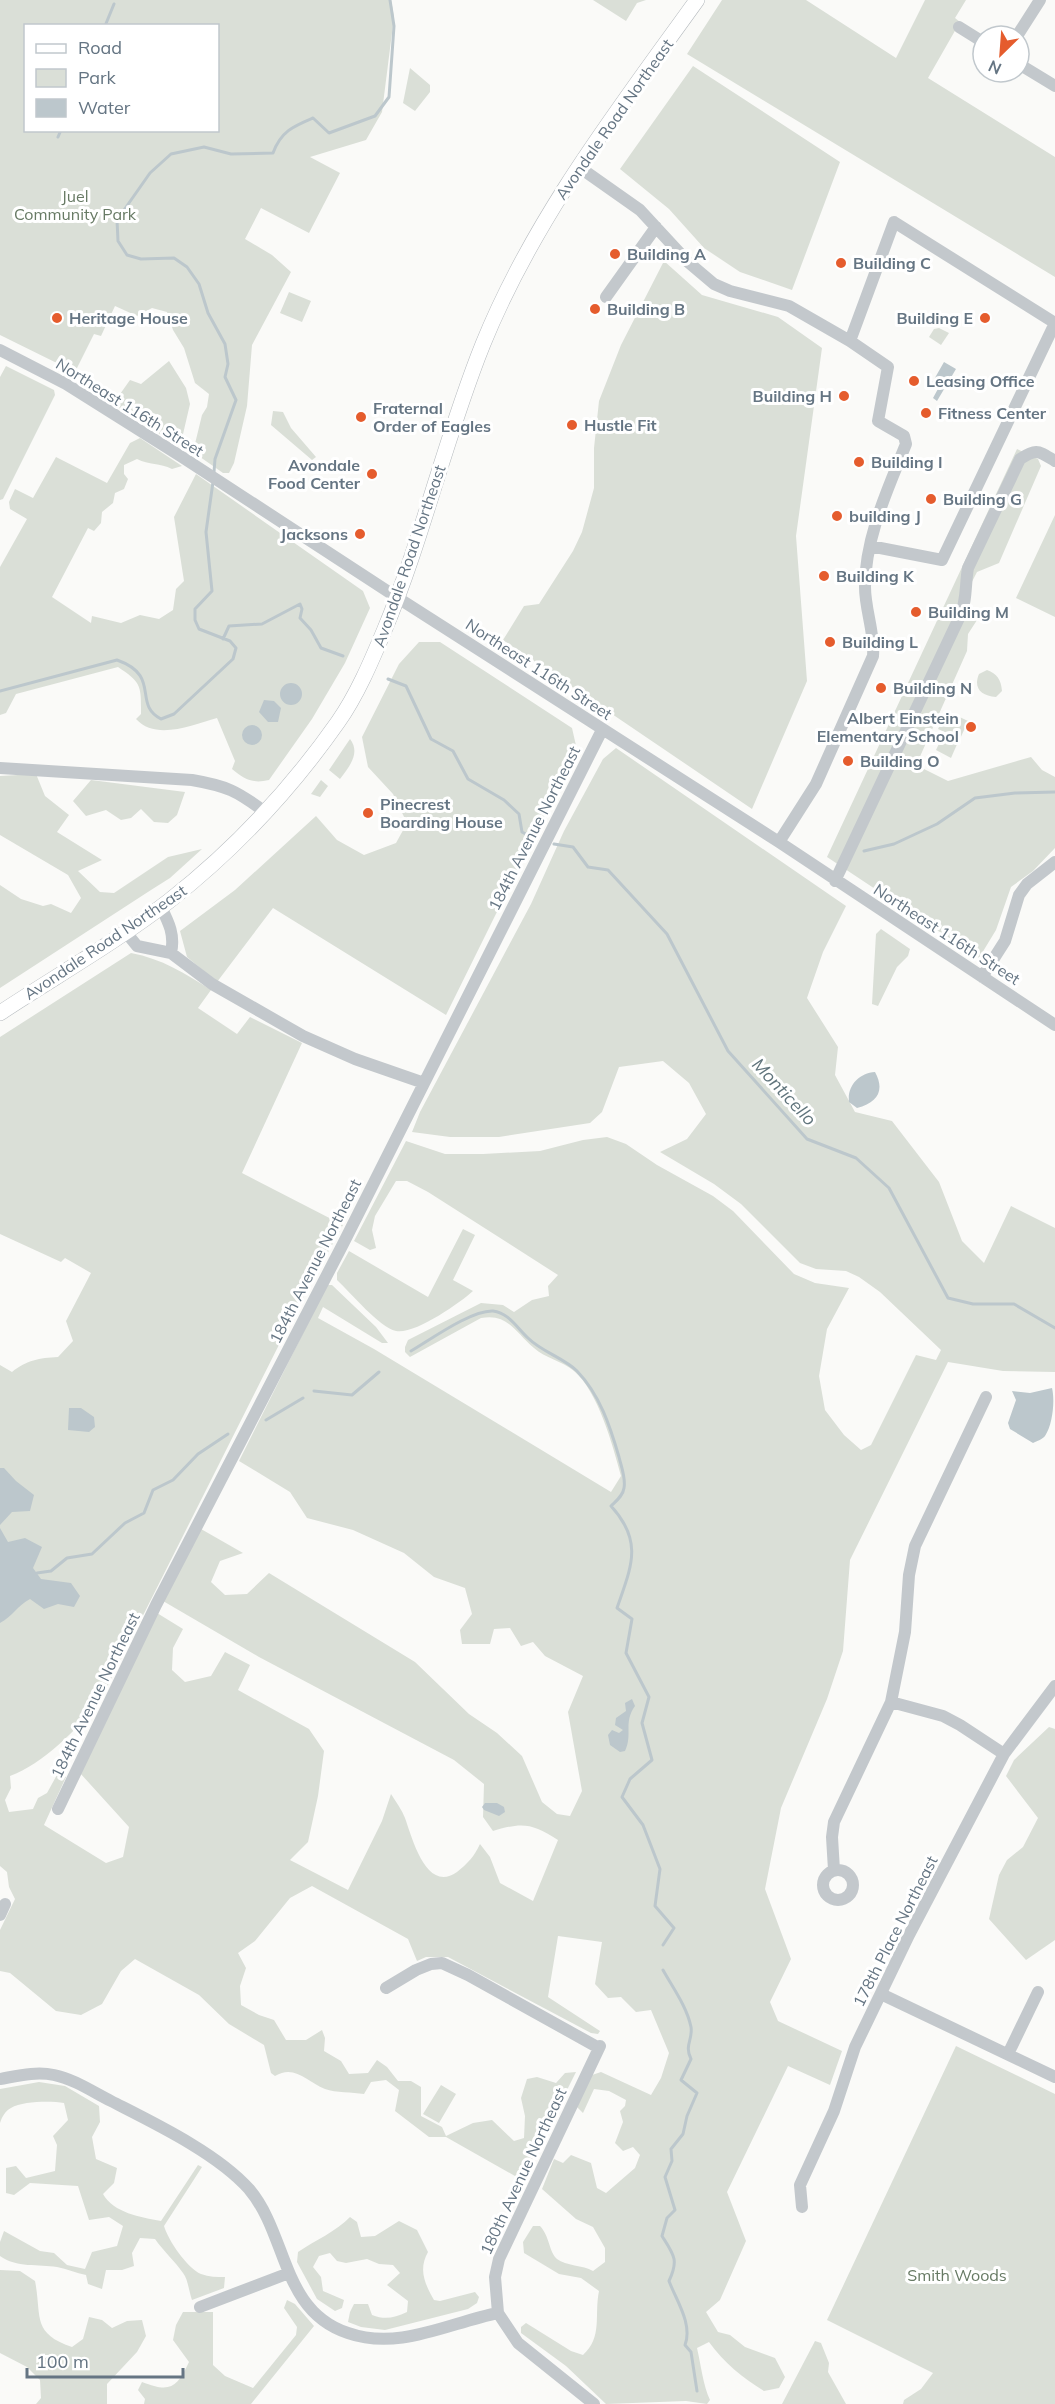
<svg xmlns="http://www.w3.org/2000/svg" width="1055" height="2404" font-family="Mulish,sans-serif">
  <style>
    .green { fill: #dadfd7; fill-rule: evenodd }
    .water { fill: #bcc7cc }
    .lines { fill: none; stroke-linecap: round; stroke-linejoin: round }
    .stream { stroke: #bcc7cc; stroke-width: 3 }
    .major-casing { stroke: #b5babe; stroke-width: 16 }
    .minor { stroke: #c3c8cc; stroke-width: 12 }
    .major { stroke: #fff; stroke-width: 15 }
    .poi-dot { fill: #e55c2d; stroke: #fff; stroke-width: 2 }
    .labels { text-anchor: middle; stroke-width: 6; stroke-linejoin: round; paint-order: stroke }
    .street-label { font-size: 16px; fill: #657583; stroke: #fff }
    .park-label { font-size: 16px; fill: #677a64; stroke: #fff }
    .poi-label { font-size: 16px; font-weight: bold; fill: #657583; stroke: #fff; text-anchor: start }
    .water-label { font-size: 18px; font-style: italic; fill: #60747c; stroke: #fff }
  </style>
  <rect width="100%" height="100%" fill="#fafaf8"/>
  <path class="green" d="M0 0H391L394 17 382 112 366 140 310 157 340 173 309 233 261 208 245 239 272 255 291 272 252 345 247 406 234 463 229 473H223L193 452 202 415 207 407 209 394 195 383 184 348 173 330 167 312 152 308 137 316 115 306 101 336 94 334 75 372 0 335ZM26 26H218V130H26Z
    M593 0H646L637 3 626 21Z
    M722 0H806L896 58 925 0H966L955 18 960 22 928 78 1055 157V277L687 54Z
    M693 66 840 162 792 290 740 272 704 248 669 209 620 169Z
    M410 68 430 85V92L415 111 403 103Z
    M664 261 702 295 778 317 822 348 796 536 807 681 752 809 503 640 524 606 539 604 573 551 582 532 594 488V448L599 401 621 345Z
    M289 292 311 301 302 322 280 313Z
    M939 328 949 333 941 345 929 337 934 329Z
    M169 361 186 388 190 404 180 447 113 404 130 380 141 384Z
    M6 366 54 390 55 395 3 499 0 500V377Z
    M273 411 283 412 291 428 316 457 312 460 271 425Z
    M140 438 182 466 172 469C160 463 149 465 137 459L124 465V474L128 479 124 489 115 493 113 503 102 512 101 523 94 531 88 528 52 597 91 623 92 616 121 623 140 615 159 619 173 610 176 589 184 581 174 517 196 474 363 591 370 608 345 663 312 719 269 780C252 784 244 779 232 769L235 761 217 718C192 725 156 741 136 719L141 714C141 686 142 683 118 667L16 694 6 713 0 715V567L27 519 10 509 9 502 15 489 33 498 56 457 107 483 130 443Z
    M1017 449 1038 459 1041 466 999 563 977 572 961 603 977 613 979 617 968 634 967 651 918 761 920 767 948 781 1031 757 1042 770 1055 777V848L1033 871 1011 887 996 930 979 958 827 857Z
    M1055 515V617L1016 598Z
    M419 642H440L572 728 577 750 446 1015 273 908 217 982 187 957 180 931 235 890 316 816 337 840 364 855 396 843 407 823 393 794 368 767 362 737 399 664Z
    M987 670C997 674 1001 679 1002 691L996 697C981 696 973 688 979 674Z
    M947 711 968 721 960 739 938 729Z
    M943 735 958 742 951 758 936 750Z
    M350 739C361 753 349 767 340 779L329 770Z
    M616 748 846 906 823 952 807 998 838 1047 835 1075 855 1112 892 1121 939 1182 962 1241 984 1263 1011 1206 1055 1228V1372L1003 1371 948 1362 850 1560 843 1651 827 1699 781 1808 765 1889 791 1959 770 2002 778 2021 842 2051 830 2085 788 2066 727 2192 746 2241 720 2300 706 2312 718 2332 730 2335 745 2347 775 2358 785 2377 779 2388 764 2391C742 2377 724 2363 709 2342L697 2348C701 2365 703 2385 710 2400L707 2404 686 2401 606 2404 566 2366 521 2333V2327L526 2323 571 2351 583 2355C603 2337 594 2315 599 2291L581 2278 559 2274 524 2253 523 2242 533 2226H540C550 2237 549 2252 557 2259 566 2266 583 2265 593 2271L605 2262V2248L593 2227 576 2219 542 2189 554 2159 563 2163 571 2155 591 2163 597 2188 606 2193 635 2168 640 2155 633 2147 623 2151 615 2143 623 2122 620 2111 625 2106 626 2100 609 2091 594 2089 583 2113 576 2106 592 2075 601 2072 651 2095 661 2078 669 2053 651 2010 636 2012 621 1997 608 1998 595 1984 602 1942 558 1936 548 1997 600 2031 598 2034 591 2033 448 1957H426L417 1961 408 1939 312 1886 290 1898 255 1941 238 1953 246 1968 240 1986 241 2005 259 2015 274 2020 286 2040H306L322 2030 325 2038 324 2051 341 2061 349 2074 368 2073 377 2060 387 2067 398 2081H411L421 2087V2116L442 2127 446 2136 473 2123 492 2120 514 2141 524 2138 525 2116 521 2098 527 2079 537 2077 556 2083 565 2073 576 2072 522 2180 446 2137H429L395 2111 399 2090 386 2080 371 2082 364 2094C352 2092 336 2093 325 2089 307 2082 295 2064 275 2076L271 2073 264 2045 229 2024 199 1995 135 1959 121 1971 102 2004 81 2015 56 2011 10 1973 0 1971V1930L15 1899 9 1887 7 1872 0 1866V1365L12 1372C27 1360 39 1358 58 1357L73 1341 66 1321 91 1273 65 1258 61 1262 0 1234V1037L131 953C162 959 185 973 211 990L198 1008 237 1034 250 1017 302 1043 242 1173 343 1225 298 1307 99 1703C77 1729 43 1764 10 1776L11 1788 5 1800 9 1812 33 1809 38 1798 47 1793 58 1773 66 1777 44 1825 106 1863 123 1857 129 1827 80 1773 157 1613 183 1629 173 1648 172 1670 185 1682 211 1676 225 1652 250 1665 238 1690 309 1729 324 1751 318 1796 308 1842 290 1860 348 1890 382 1821 391 1794C396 1802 402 1810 405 1818 412 1837 426 1894 457 1872 468 1863 474 1857 480 1844L490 1857 500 1883 533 1901 558 1840C532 1823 522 1822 493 1831L483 1817 484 1784 454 1760 259 1657 163 1601 201 1529 243 1553 220 1561 211 1582 225 1595 247 1594 269 1573 415 1662 469 1714 497 1733 522 1756 542 1802 557 1814 570 1816 582 1791 568 1712 583 1676 545 1656 533 1642 521 1646 510 1628 494 1629 490 1644H462L460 1630 472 1614 465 1588 434 1577 404 1553 353 1530 307 1518 290 1492 239 1461 327 1285H332L376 1327 388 1343H382L323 1307 318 1318 374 1349 611 1492 621 1476C613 1446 598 1391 574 1371 562 1361 545 1358 534 1348 515 1332 508 1313 481 1318L410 1357 405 1352V1347L408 1340 481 1303 503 1305 514 1312 532 1300 549 1296 548 1286 558 1275 428 1192 407 1181H396L375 1216 372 1230 376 1248 370 1250 354 1241 406 1141 445 1154H483L540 1151 583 1140 607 1137 626 1144 657 1165 713 1196 733 1211 794 1274 815 1283 849 1288 827 1329 819 1376 825 1410 844 1435 861 1450 871 1445 916 1355 936 1360 941 1350 880 1292 859 1277 846 1271 816 1269 800 1263 741 1204 714 1184 660 1152 687 1139 706 1114 689 1083 663 1061 619 1067 602 1112 590 1123 499 1137H450L412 1132 420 1112 531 904 564 831 603 759Z
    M36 774 45 796 69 815 57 832 102 860 78 871 100 892 114 893 168 857 202 849 170 878 151 890 0 988V885L21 899 43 906 51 904 71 913 81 898 68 875 0 835V776Z
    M91 780 185 792 177 815 168 823 154 822 141 809 131 818 121 820 106 810 86 816 73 801Z
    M321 780 328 786 320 797 311 794Z
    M881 929 910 949 908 956 897 967 878 1006 872 1004 876 934Z
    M463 1229 475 1235 453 1280 473 1291C460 1303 414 1335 396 1331 379 1327 351 1293 337 1280V1273L349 1251 428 1297Z
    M1049 1727 1055 1729V1940L1026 1960 989 1919 999 1875 1007 1860 1023 1847 1038 1818 1006 1776 1014 1760Z
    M956 2046 1055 2094V2404H903L904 2400 921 2389 933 2373 827 2320Z
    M39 2082 65 2086 99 2106 100 2122 92 2137 96 2159 117 2168 114 2183 103 2194C114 2213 140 2217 161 2221L198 2165 202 2167 164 2226C168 2240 187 2268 201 2274 209 2277 217 2277 225 2277L224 2288 192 2300C189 2292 188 2279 183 2273 175 2261 164 2252 155 2239L140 2238 132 2253 134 2266 122 2270H106L102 2289 88 2284 86 2275C76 2273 67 2269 57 2267 39 2264 16 2268 0 2256V2242L4 2231 40 2251 54 2253 67 2265 85 2269 92 2252 117 2246 123 2226 109 2217 89 2220 78 2186 30 2183 14 2195 6 2193V2168L16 2166 26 2178 55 2171 57 2145 53 2136 68 2120 64 2103C51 2101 23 2101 11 2108 5 2111 2 2117 0 2123V2089Z
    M441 2085 456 2094 439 2123 423 2114Z
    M350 2217 357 2222 361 2237 375 2236 399 2221 417 2230 428 2252C418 2270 425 2284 434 2300L440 2301 475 2292 479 2297 477 2303 468 2309 385 2330 361 2327 348 2322 350 2312 354 2304H368L372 2315C385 2320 394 2318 407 2312L408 2301 387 2285 400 2273 393 2265 379 2264 367 2259 346 2263 337 2261 330 2253 319 2256 313 2267 321 2277 323 2291 344 2300 342 2308 335 2311 317 2299 297 2262 298 2252C314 2241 337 2231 350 2217Z
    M0 2270 20 2271 35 2281C42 2316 31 2333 72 2347L83 2339 89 2317 102 2320 112 2328 127 2321 142 2320 146 2336 137 2352 107 2384V2404H36L41 2398 40 2380 27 2367 0 2353Z
    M287 2300 295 2304 314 2326 251 2404H144L145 2399 138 2390 142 2382C170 2393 177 2388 189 2362L173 2340 176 2325 183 2312H213V2365L225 2376 253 2388 296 2335 297 2327 284 2308Z
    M815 2341 821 2343 829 2363 828 2372 846 2404H782Z"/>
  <path class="water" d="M944 362 956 369 937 401 933 398 939 387 932 383Z
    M280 694a11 11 0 1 1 22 0a11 11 0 1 1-22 0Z
    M264 700 274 701 281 708 278 722H268L259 712Z
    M242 735a10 10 0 1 1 20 0a10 10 0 1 1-20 0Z
    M875 1072C885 1090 878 1103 857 1108L849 1102C847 1086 859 1073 875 1072Z
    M1052 1388C1055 1400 1053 1424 1045 1436 1043 1439 1037 1441 1033 1443L1010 1429 1008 1423 1016 1400 1012 1391 1030 1393Z
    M69 1408H81L94 1417 95 1427 89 1432 68 1430Z
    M0 1468H4L16 1481 34 1495 30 1511 12 1512 0 1525Z
    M0 1528 8 1542 25 1538 42 1547 33 1568 41 1579 71 1583 80 1596 74 1607 58 1604 44 1609 30 1599C17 1606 13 1616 0 1623Z
    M632 1699 635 1706C623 1723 633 1734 625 1751L620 1752 610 1745 608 1735 612 1730 619 1733 623 1730 615 1725 616 1718 626 1711 625 1703Z
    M485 1803H497L504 1807 505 1812 499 1816 484 1810 482 1807Z"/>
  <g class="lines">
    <path class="stream" d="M105 26 114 4
      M58 137 61 130
      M214 472 215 459 236 400 225 377 228 364 225 344 208 313 199 284 187 267 174 258 141 259 127 255 118 241 117 220 150 173 171 154 204 147 231 154 273 153C281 131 294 126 313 118L329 133 375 116 389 97 394 26 390 0
      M223 639 229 626 262 624 300 604 302 609 300 618 311 630 321 648 343 656
      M388 679 406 686 431 739 453 751 468 779 504 800 519 814 522 832 535 839
      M0 691 117 660C162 676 132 704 161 719L174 714 233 659 236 648 230 641 199 629 195 620V609L212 591 206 532 213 482
      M554 844 573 847 588 867 608 870 667 934 728 1051 807 1139 856 1158 889 1188 948 1298 973 1304H1014L1055 1328
      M864 851 894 844 937 824 975 798 1015 793 1055 792
      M411 1351C430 1340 471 1310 493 1311 509 1313 517 1328 528 1338 542 1352 564 1358 577 1371 600 1395 610 1426 619 1457 621 1466 626 1478 624 1488 623 1496 616 1501 611 1506 644 1542 631 1567 617 1608L632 1619 626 1653 649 1697 642 1723 652 1760 630 1779 622 1797 643 1825 660 1869 655 1906 674 1928 663 1945
      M314 1391 352 1395 379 1372
      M266 1420 303 1398
      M37 1573 51 1571 67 1558 92 1554 125 1523 144 1513 153 1490 173 1480 198 1454 228 1434
      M663 1970C673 1988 687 2007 691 2027 693 2040 684 2045 691 2059L681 2080 697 2093 687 2116 683 2134 671 2149 672 2161 665 2177 675 2210 667 2218 662 2236C674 2255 679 2260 669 2281 676 2300 693 2324 685 2345L691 2352 697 2391"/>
    <defs>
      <path id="major" d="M0 1013C56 976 116 942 169 901 234 850 291 789 338 722 357 695 371 662 384 631 423 538 445 438 483 344 534 218 618 110 697 0"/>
    </defs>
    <use href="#major" class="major-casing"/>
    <path class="minor" d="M959 27 983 42
      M1017 36 1040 0
      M1019 64 1055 86
      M579 167 640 210 688 262 714 284 730 291 789 306 850 341 888 367 878 421 904 436 906 444C888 489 865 537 865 587 865 610 875 633 873 656L816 784 779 842
      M606 297 656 227
      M850 341 894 222 1055 323
      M0 350 66 384 182 457 398 598 779 842 1055 1025
      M870 546 942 560 1055 323
      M0 768 192 780C227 786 237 791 265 812
      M835 881 960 616C967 601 965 585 968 568L1020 459C1037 448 1038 451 1055 461
      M161 907C169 923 175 935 171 953
      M125 931 137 946 171 953 212 984 303 1036 355 1059 424 1083
      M982 977 1005 941 1019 895 1027 884 1055 862
      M891 1702 943 1716 960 1725 1004 1754
      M58 1809 156 1605 343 1244 602 730
      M834 1870 832 1837 834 1822 891 1702 905 1632 909 1575 915 1546 986 1397
      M823 1885a15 15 0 1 1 30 0a15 15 0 1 1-30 0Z
      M0 1915 5 1904
      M386 1988 416 1970 431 1964 442 1963 468 1975 599 2048
      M881 1994 1055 2077
      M1008 2054 1038 1992
      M0 2079C17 2076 36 2071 54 2075 74 2079 93 2092 111 2101 154 2123 217 2153 249 2189 288 2235 281 2311 348 2333 399 2351 448 2323 498 2313L518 2343 594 2404
      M802 2207 800 2185 834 2111 855 2047 909 1935 1004 1754 1055 1686
      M200 2307 289 2273
      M498 2313 495 2277 499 2259 600 2046"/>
    <use href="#major" class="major"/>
  </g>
  <g class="poi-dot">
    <circle cx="615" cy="254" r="6"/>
    <circle cx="841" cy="263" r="6"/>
    <circle cx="595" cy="309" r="6"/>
    <circle cx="57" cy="318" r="6"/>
    <circle cx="985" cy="318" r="6"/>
    <circle cx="914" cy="381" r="6"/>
    <circle cx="844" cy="396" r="6"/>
    <circle cx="926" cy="413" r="6"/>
    <circle cx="361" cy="417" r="6"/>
    <circle cx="572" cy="425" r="6"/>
    <circle cx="859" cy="462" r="6"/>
    <circle cx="372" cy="474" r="6"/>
    <circle cx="931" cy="499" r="6"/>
    <circle cx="837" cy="516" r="6"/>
    <circle cx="360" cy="534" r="6"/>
    <circle cx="824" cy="576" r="6"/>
    <circle cx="916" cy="612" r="6"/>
    <circle cx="830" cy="642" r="6"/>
    <circle cx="881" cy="688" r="6"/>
    <circle cx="971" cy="727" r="6"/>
    <circle cx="848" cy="761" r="6"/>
    <circle cx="368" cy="813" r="6"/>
  </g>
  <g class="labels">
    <g class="street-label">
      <text transform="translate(614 119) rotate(-55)" y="6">Avondale Road Northeast</text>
      <text transform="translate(130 407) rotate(32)" y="6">Northeast 116th Street</text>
      <text transform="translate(409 556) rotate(-71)" y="6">Avondale Road Northeast</text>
      <text transform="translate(539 669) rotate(33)" y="6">Northeast 116th Street</text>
      <text transform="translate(534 828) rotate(-63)" y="6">184th Avenue Northeast</text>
      <text transform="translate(947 934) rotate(33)" y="6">Northeast 116th Street</text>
      <text transform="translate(105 942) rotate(-34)" y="6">Avondale Road Northeast</text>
      <text transform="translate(315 1261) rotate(-63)" y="6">184th Avenue Northeast</text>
      <text transform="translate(95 1695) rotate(-64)" y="6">184th Avenue Northeast</text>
      <text transform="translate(895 1931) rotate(-63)" y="6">178th Place Northeast</text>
      <text transform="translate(523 2171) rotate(-65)" y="6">180th Avenue Northeast</text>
    </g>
    <g class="park-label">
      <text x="75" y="202">Juel<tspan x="75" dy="18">Community Park</tspan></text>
      <text x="957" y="2281">Smith Woods</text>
    </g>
    <g class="poi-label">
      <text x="627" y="260">Building A</text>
      <text x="853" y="269">Building C</text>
      <text x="607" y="315">Building B</text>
      <text x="69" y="324">Heritage House</text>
      <text x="973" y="324" text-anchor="end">Building E</text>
      <text x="926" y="387">Leasing Office</text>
      <text x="832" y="402" text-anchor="end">Building H</text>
      <text x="373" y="414">Fraternal<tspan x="373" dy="18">Order of Eagles</tspan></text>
      <text x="938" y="419">Fitness Center</text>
      <text x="584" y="431">Hustle Fit</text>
      <text x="871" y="468">Building I</text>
      <text x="360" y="471" text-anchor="end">Avondale<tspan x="360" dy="18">Food Center</tspan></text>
      <text x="943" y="505">Building G</text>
      <text x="849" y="522">building J</text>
      <text x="348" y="540" text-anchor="end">Jacksons</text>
      <text x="836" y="582">Building K</text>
      <text x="928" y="618">Building M</text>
      <text x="842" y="648">Building L</text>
      <text x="893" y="694">Building N</text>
      <text x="959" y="724" text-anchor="end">Albert Einstein<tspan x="959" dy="18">Elementary School</tspan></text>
      <text x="860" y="767">Building O</text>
      <text x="380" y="810">Pinecrest<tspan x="380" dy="18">Boarding House</tspan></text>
    </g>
    <g class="water-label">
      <text transform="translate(784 1092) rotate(47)" y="6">Monticello</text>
    </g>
  </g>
  <rect x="24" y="24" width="195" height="108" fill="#ffffff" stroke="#c1c8cd" stroke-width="1.5"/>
  <rect x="36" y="44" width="30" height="9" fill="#ffffff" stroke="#c1c8cd" stroke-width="1.5"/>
  <text x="78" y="54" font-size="18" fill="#657583">Road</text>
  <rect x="36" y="69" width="30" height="18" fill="#dadfd7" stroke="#c1c8cd" stroke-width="1.5"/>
  <text x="78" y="84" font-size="18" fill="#657583">Park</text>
  <rect x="36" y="99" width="30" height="18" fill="#bcc7cc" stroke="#c1c8cd" stroke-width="1.5"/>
  <text x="78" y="114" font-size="18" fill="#657583">Water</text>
  <g transform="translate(1001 54) rotate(205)"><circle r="28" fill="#ffffff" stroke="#c1c8cd" stroke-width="1.5"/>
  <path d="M0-4.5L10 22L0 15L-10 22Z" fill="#e55c2d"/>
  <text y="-9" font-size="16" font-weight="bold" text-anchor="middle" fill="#657583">N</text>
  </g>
  <path d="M27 2368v9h156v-9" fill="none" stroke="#657583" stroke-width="3"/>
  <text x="36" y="2368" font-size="18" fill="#657583" stroke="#ffffff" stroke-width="4.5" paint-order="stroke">100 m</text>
</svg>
